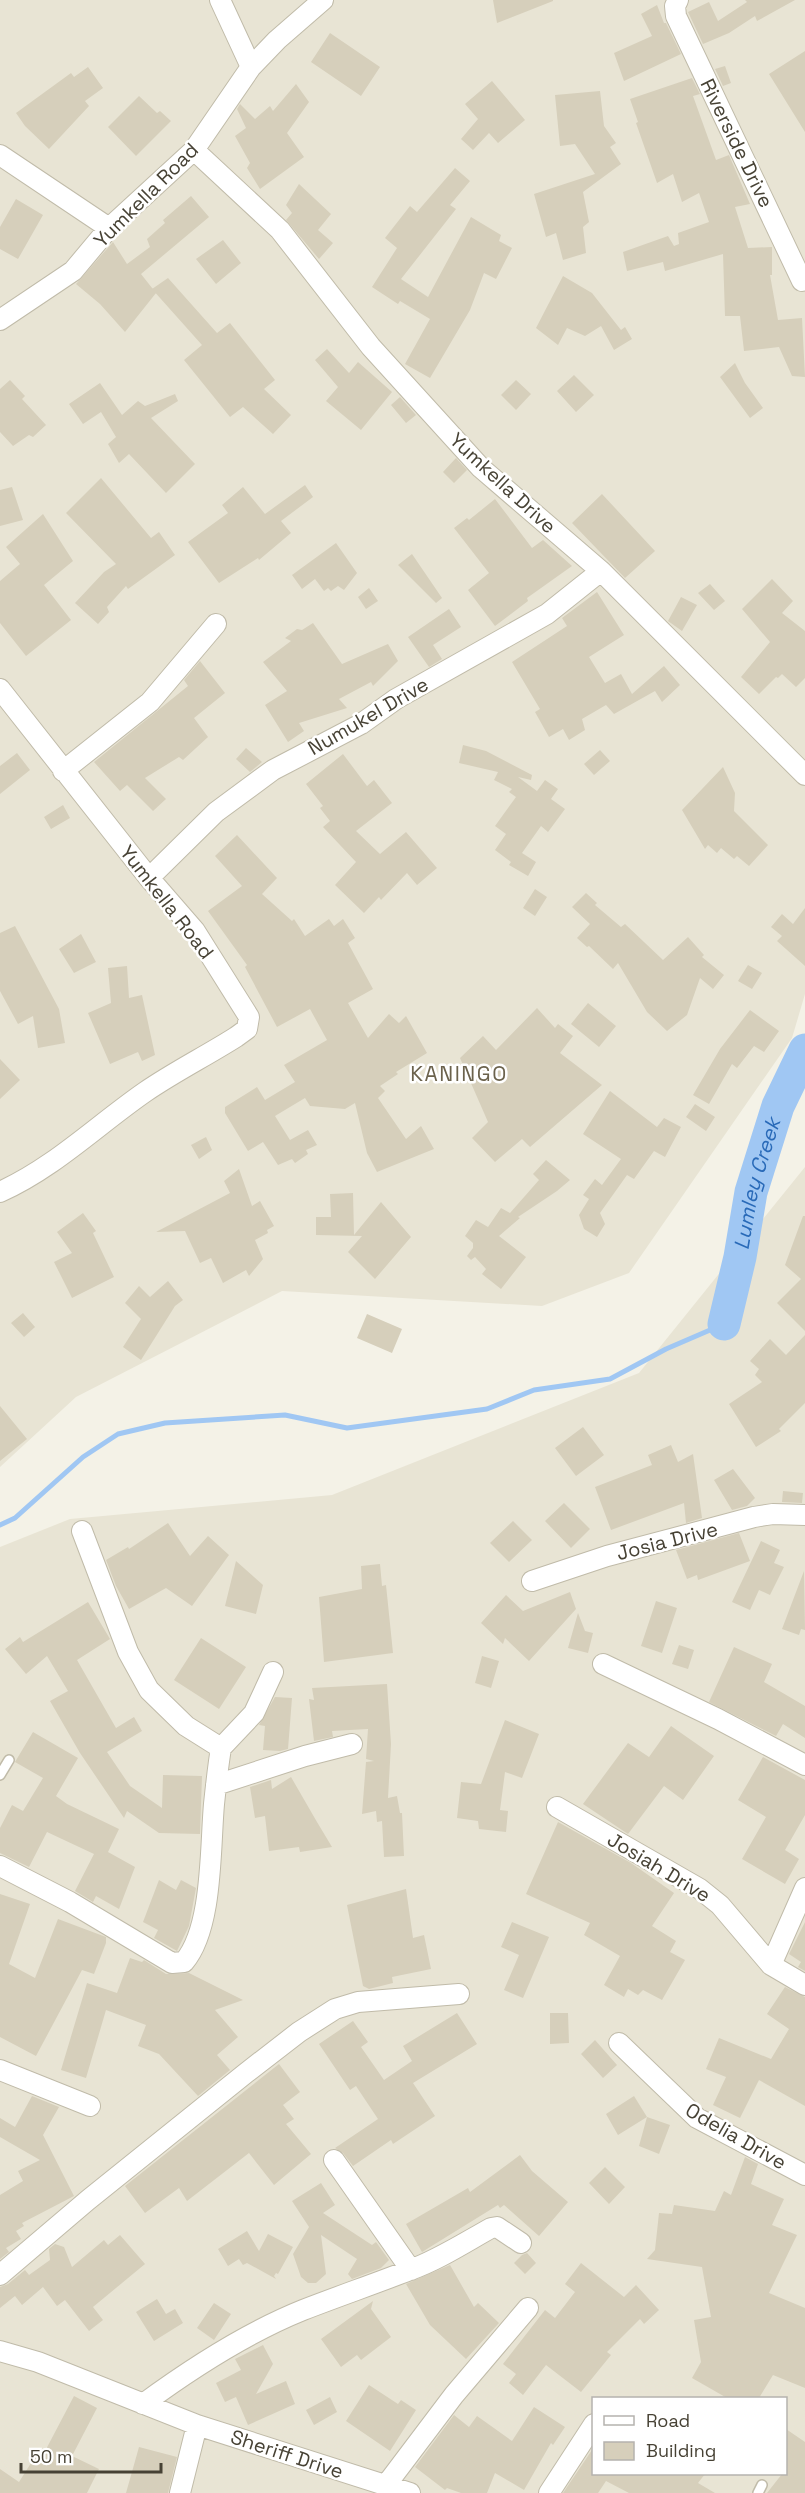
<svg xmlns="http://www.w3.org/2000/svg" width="805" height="2493" font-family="'Space Grotesk',sans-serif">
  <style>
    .residential { fill: #e8e4d4; fill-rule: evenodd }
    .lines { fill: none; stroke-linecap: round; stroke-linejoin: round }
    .stream { stroke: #a0c7f3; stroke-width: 5 }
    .river { stroke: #a0c7f3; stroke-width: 33 }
    .building { fill: #d6cfbb }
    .lane-casing { stroke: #c0bba9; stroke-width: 12 }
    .street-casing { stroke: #c0bba9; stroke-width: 22 }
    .lane { stroke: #fff; stroke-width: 9 }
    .street { stroke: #fff; stroke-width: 20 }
    .labels { text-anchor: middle; stroke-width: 5; stroke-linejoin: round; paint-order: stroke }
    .street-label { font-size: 20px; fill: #474235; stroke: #fff }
    .neighbourhood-label { font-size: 21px; letter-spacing: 1.5px; fill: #6b624c; stroke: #fff }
    .water-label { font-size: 21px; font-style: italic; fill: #296ab8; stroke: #fff }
  </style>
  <rect width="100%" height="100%" fill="#f4f2e7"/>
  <path class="residential" d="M0 0H805V994L792 1038 629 1273 542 1306 282 1291 76 1397 0 1467Z
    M805 1167V2493H0V1547L70 1519 332 1495 639 1373ZM594 2398H786V2474H594Z"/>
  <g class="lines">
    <path class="stream" d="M0 1525 15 1518 83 1457 118 1434 165 1423 285 1415 347 1428 487 1409 534 1390 610 1379 666 1349 724 1324"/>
    <path class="river" id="s1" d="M724 1324 740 1257 751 1192 778 1106 805 1050"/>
  </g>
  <path class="building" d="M493 0H553V1L497 23Z
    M745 0H795L757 21 755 16 729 33 703 44 688 12 709 2 718 21 747 2Z
    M657 5 664 23H666L681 54 624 81 614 53 652 36 641 14Z
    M330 33 380 67 361 96 311 62Z
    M805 51V132L769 74Z
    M725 66 731 83 723 86 715 69Z
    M88 67 103 88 85 101 89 106 49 149 25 126 16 113 71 73 74 77Z
    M692 78 700 94 693 96 716 160 729 155 750 204 735 207 748 248 772 247V275H770L778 320 802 318 805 377 792 376 779 347 744 351 740 316H725L723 254 665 271 663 262 627 271 623 252 668 236 674 246 679 244 678 233 709 222 699 193 682 202 673 174 657 183 636 123 638 122 630 99Z
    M492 81 525 120 498 143 489 133 473 150 461 139 478 119 465 104Z
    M296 84 309 102 287 133 304 157 260 189 247 168 250 163 235 136 246 128 237 109 240 104 255 119 270 106 273 111Z
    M600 91 604 126 616 143 610 147 621 164 583 192 589 222 583 227 586 253 563 260 556 233 546 237 534 194 595 174 575 144 560 146 555 95Z
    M139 96 157 113 160 111 171 121 136 156 108 127Z
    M455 168 470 181 450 205 456 209 401 279 428 297 471 217 501 235 499 241 512 248 496 279 484 273 470 310 430 378 405 364 430 319 400 301 398 304 372 287 397 248 385 238 410 206 417 212Z
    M299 184 331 214 318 230 333 243 319 259 286 220 292 213 286 205Z
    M191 196 209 217 141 274 156 293 125 332 100 304 76 284 113 242 127 264 150 247 147 239 165 223 163 220Z
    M16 199 43 215 18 259 0 249V227Z
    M223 240 241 263 216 284 196 259Z
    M563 276 592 293 621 330 625 327 632 339 614 350 601 326 585 336 567 328 558 345 536 328Z
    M168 278 217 333 230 323 275 380 264 389 291 415 273 434 243 407 230 417 184 360 202 345 152 289Z
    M327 349 349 373 358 362 392 392 361 430 326 401 338 387 315 360Z
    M735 363 745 383 763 408 750 418 720 377Z
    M574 375 594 395 576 412 557 391Z
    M10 380 25 396 22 399 46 425 33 437 29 435 13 446 0 432V389Z
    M516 380 531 394 516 410 501 395Z
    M100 383 122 415 138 401 145 406 175 394 178 401 151 418 195 464 166 493 129 454 119 463 108 444 116 437 101 412 83 424 69 404Z
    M400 397 416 415 406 423 391 405Z
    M456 458 467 470 454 483 443 472Z
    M101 478 151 538 159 532 175 555 128 589 126 586 107 607 109 612 98 624 75 603 104 572 116 564 66 513Z
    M305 485 313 497 281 521 291 533 259 560 258 558 219 583 188 542 228 513 222 505 243 487 265 514Z
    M12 487 23 520 0 526V490Z
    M602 494 655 551 625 578 572 523Z
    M495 499 532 548 543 540 572 566 527 598 528 601 495 626 468 590 489 573 454 528 467 518 469 520Z
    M43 514 73 561 44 585 71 620 26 656 0 623V581L20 564 6 547Z
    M336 543 357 573 344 590 338 586 331 591 328 588 324 591 315 579 302 589 292 575Z
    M412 554 442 598 436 603 398 565Z
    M772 579 793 601 782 613 805 631V678L796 687 782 674 778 678 776 677 759 694 741 677 770 642 742 609Z
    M710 584 725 601 714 610 698 593Z
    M369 588 378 601 366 609 358 597Z
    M597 592 624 635 589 657 605 683 621 674 632 694 664 666 680 685 662 702 655 691 614 714 606 705 582 719 585 730 569 740 563 729 549 737 535 712 540 709 512 662 567 626 562 618Z
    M681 597 697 605 682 631 668 621Z
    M449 609 461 627 433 645 442 659 429 667 408 637Z
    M313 623 342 664 388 644 398 661 373 686 371 682 339 699 347 708 299 723 304 731 288 742 265 705 287 691 263 662 291 641 285 638 297 629 302 630Z
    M200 661 225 693 194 718 208 737 183 760 179 757 145 778 166 799 153 811 127 785 120 791 94 762 188 686 184 680Z
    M463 745 486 751 532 775 531 780 518 777 537 791 545 780 558 789 551 799 565 809 548 832 541 826 522 853 536 862 528 876 509 865 511 862 495 850 506 834 495 826 516 797 509 792 512 789 494 780 498 772 459 763Z
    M246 748 262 762 250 772 236 759Z
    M600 750 610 761 594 775 584 764Z
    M17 753 30 770 0 794V766Z
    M343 754 367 786 374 780 392 803 356 831 380 854 406 832 437 868 417 885 407 873 381 900 379 897 364 913 335 885 356 862 323 827 330 821 320 808 323 806 306 784Z
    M723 767 735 793 734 811 768 845 749 866 737 856 734 859 721 848 717 853 708 845 705 849 682 810Z
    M63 805 70 818 51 829 44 817Z
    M237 835 277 878 262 894 292 921 294 919 305 936 329 919 334 926 343 919 355 938 348 943 373 989 348 1003 368 1038 389 1014 399 1023 406 1016 427 1053 396 1072 398 1074 380 1086 385 1091 378 1098 406 1139 421 1126 434 1149 377 1172 367 1153 355 1103 345 1109 310 1106 305 1098 275 1116 290 1140 308 1130 317 1145 306 1150 308 1154 295 1163 292 1159 278 1165 263 1142 248 1151 225 1113V1107L257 1087 265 1100 295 1082 284 1065 327 1040 310 1009 277 1027 245 967 247 965 208 911 242 886 215 856Z
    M535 889 547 897 535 916 523 908Z
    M586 893 597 903 595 905 621 927 625 924 663 960 688 937 704 955 702 957 724 975 713 989 700 978 687 1015 667 1031 647 1012 618 963 613 969 589 946 587 947 577 938 590 924 572 907Z
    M805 908V966L777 941 782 936 771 927 782 914 793 924Z
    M15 926 59 1009 65 1043 38 1048 33 1016 18 1024 0 991V933Z
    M81 934 96 962 74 973 59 949Z
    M748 965 762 973 752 989 738 981Z
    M127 966 129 998 142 995 155 1055 142 1061 138 1052 110 1064 88 1013 111 1003 108 968Z
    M588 1003 616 1026 599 1047 571 1024Z
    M537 1008 555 1028 558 1024 573 1036 560 1053 602 1085 530 1147 522 1139 495 1162 472 1138 488 1122 460 1058 483 1036 496 1050Z
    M750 1010 779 1031 764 1052 754 1046 737 1068 732 1064 709 1104 693 1095 720 1049Z
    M0 1059 20 1080 0 1099Z
    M610 1091 657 1127 664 1118 681 1127 665 1157 654 1151 634 1179 627 1175 600 1213 605 1224 597 1237 584 1229 579 1215 589 1199 583 1195 595 1179 602 1185 621 1159 583 1134Z
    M695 1104 715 1117 706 1131 686 1117Z
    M206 1137 212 1150 199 1159 191 1145Z
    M546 1160 570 1180 557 1191 518 1217 520 1218 499 1236 526 1257 501 1289 482 1274 486 1269 475 1257 471 1260 467 1256 473 1248V1243L465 1236 476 1220 488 1227 501 1208 510 1213 539 1180 533 1174Z
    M239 1169 252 1206 260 1201 274 1226 267 1230 268 1233 255 1240 263 1259 249 1276 246 1270 223 1283 211 1258 200 1263 185 1231 156 1232 230 1193 224 1181Z
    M353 1193 354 1235 381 1202 411 1237 375 1279 348 1252 362 1236 316 1235V1217H331L330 1194Z
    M83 1213 96 1231 93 1233 114 1277 72 1298 54 1262 72 1253 57 1232Z
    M803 1216H805V1331L777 1303 801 1279 785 1265Z
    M168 1281 183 1300 175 1306 141 1360 123 1347 141 1319 125 1303 139 1286 150 1297Z
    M23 1313 35 1327 24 1337 11 1323Z
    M367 1314 402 1329 392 1353 357 1338Z
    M805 1335V1403L779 1429 781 1431 756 1447 729 1404 762 1382 755 1375 759 1369 750 1361 770 1339 786 1355Z
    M0 1406 27 1439 0 1461Z
    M583 1427 604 1455 576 1476 555 1448Z
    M671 1445 678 1462 693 1454 702 1518 686 1523 684 1503 611 1530 595 1487 652 1465 648 1455Z
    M733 1469 755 1498 747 1506 732 1510 714 1480Z
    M783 1491 803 1493 802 1503 782 1502Z
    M564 1503 590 1529 571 1548 545 1521Z
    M513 1521 532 1540 509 1562 490 1543Z
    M168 1523 190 1556 208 1536 229 1555 192 1606 166 1588 129 1609 116 1586 106 1560 128 1547 129 1549Z
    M739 1533 750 1561 698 1580 697 1575 687 1579 676 1550Z
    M761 1541 780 1550 774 1563 784 1567 770 1595 759 1590 750 1610 732 1602Z
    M236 1561 263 1585 256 1614 225 1606Z
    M380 1564 382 1586 386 1585 393 1653 324 1662 319 1597 362 1589 361 1566Z
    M804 1571 805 1630 801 1629 799 1635 782 1629Z
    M570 1592 576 1609 529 1661 505 1638 503 1644 481 1623 506 1595 523 1611Z
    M656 1601 677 1608 662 1653 641 1646Z
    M88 1602 110 1639 77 1660 116 1728 134 1717 142 1731 107 1752 130 1786 162 1808 163 1775 202 1776 200 1834 159 1833 127 1811 124 1818 80 1753 50 1701 68 1691 47 1656 26 1674 5 1649 20 1637 23 1642Z
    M578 1613 585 1631 593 1633 588 1653 568 1648Z
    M201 1638 246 1667 219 1709 174 1680Z
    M679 1645 694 1650 688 1669 672 1664Z
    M734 1647 772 1664 764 1682 805 1706V1738L783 1724 776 1736 709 1702Z
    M482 1656 499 1661 491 1688 475 1683Z
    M387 1684 391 1744 388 1798 397 1796 400 1813H402L404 1856 384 1857 382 1821 377 1822 376 1811 362 1814 366 1762 374 1761 366 1759 368 1729 332 1731 333 1737 314 1741 309 1699 314 1700 312 1688Z
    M275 1697 292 1698 288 1749 280 1751 263 1750 265 1726 259 1725Z
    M505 1720 539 1734 522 1778 505 1772 500 1810 508 1811 506 1832 479 1829 478 1821 457 1818 461 1782 481 1784Z
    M671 1726 714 1756 683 1800 664 1786 628 1834 583 1804 628 1743 649 1757Z
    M33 1732 78 1758 56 1796 67 1804 119 1829 108 1852 135 1867 119 1909 96 1896 93 1902 75 1891 94 1854 47 1832 29 1867 0 1853V1828L12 1805 23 1811 43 1778 15 1762Z
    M763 1757 805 1780V1815L785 1850 799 1859 785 1884 742 1859 766 1817 738 1800Z
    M291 1777 317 1822 332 1847 300 1852 299 1847 269 1851 265 1816 255 1818 250 1787 271 1780 272 1789Z
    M558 1822 631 1863 674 1893 652 1926 676 1941 670 1952 685 1960 662 2000 643 1990 638 1995 628 1989 624 1997 604 1985 620 1956 584 1935 590 1923 526 1894Z
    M159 1880 176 1890 181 1880 196 1888 189 1926 177 1951 154 1938 158 1930 143 1922Z
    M406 1889 413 1938 424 1935 431 1969 392 1977 393 1983 369 1989 363 1986 347 1905Z
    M0 1894 30 1904 9 1964 35 1978 58 1919 106 1937V1943L94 1974 82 1970 36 2056 0 2037Z
    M512 1922 549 1937 523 1998 504 1990 519 1955 501 1947Z
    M805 1922V1971L798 1967 801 1962 789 1954Z
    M130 1958 142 1962 144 1960 166 1974 189 1973 243 2000 215 2010 238 2037 217 2055 230 2070 198 2096 159 2054 138 2046 146 2025 106 2010 86 2078 61 2070 87 1983 117 1993Z
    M785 1987 805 1997V2106L759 2080 740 2118 713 2105 726 2077 706 2069 719 2038 771 2059 789 2029 767 2014Z
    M457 2013 477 2044 413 2083 435 2116 393 2144 391 2140 353 2166 343 2153 335 2148 378 2119 356 2086 350 2090 319 2044 353 2021 368 2042 361 2047 384 2080 412 2061 403 2046Z
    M550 2013H568L569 2043 550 2044Z
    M595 2040 617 2065 603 2078 581 2054Z
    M279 2064 300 2092 283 2105 294 2119 286 2124 311 2154 274 2185 249 2153 187 2201 179 2188 145 2213 125 2186Z
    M32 2096 59 2107 43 2135 74 2196 22 2223 24 2226 16 2231 21 2239 6 2248 9 2252 0 2259V2195L23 2181 18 2171 40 2160 0 2137V2118L15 2127Z
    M634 2096 647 2117 618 2135 606 2114Z
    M647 2117 670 2125 659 2154 639 2146Z
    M520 2155 532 2171 568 2202 539 2236 504 2205 500 2208 498 2205 422 2252 406 2224 468 2188 470 2192Z
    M745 2157 758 2164 751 2184 784 2199 772 2225 797 2235 769 2293 805 2308V2388L773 2375 759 2398H727L692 2378 701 2362 694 2320 711 2317 702 2267 647 2259 655 2250 659 2213 672 2214 674 2205 715 2211 724 2191 731 2195Z
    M605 2167 625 2187 609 2204 589 2183Z
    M321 2183 335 2205 323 2213 372 2245 376 2242 389 2260 381 2268 352 2279 348 2274 357 2259 321 2235 326 2274 316 2283H308L301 2277 293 2254 309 2227 292 2201Z
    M247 2231 259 2251 268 2234 293 2247 278 2274 276 2273 274 2276 276 2279 247 2263 243 2265 239 2259 228 2266 218 2249Z
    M120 2235 145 2264 93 2307 103 2320 89 2331 65 2300 57 2306 43 2287 22 2305 15 2296 0 2308V2287L8 2284 25 2270 29 2275 50 2260 49 2249 55 2244 64 2247 72 2267 104 2240 108 2245Z
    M527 2253 536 2263 525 2274 514 2263 522 2255Z
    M581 2263 624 2297 636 2285 659 2310 644 2324 640 2319 607 2352 611 2355 581 2392 546 2365 523 2395 509 2383 516 2374 503 2364 545 2310 555 2318 575 2292 565 2284Z
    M450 2265 474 2307 478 2303 499 2323 466 2359 430 2325 406 2284Z
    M157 2299 166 2314 175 2309 183 2323 154 2341 136 2312Z
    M373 2301 371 2309 391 2337 361 2360 357 2355 341 2367 321 2339Z
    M214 2303 231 2314 214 2340 197 2328Z
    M263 2345 273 2364 256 2394 286 2381 295 2404 248 2425 236 2397 225 2402 216 2383 241 2370 235 2359Z
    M369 2385 398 2404 401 2400 416 2410 390 2451 346 2421Z
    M74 2396 97 2408 72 2456 99 2469 87 2493H0V2469L19 2482 38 2452 43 2455Z
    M330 2397 337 2412 314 2425 306 2410Z
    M534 2407 565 2427 553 2445 551 2443 524 2490 495 2473 487 2493H461L447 2488 445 2490 415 2467 454 2415 469 2427 477 2416 512 2441Z
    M786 2429 805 2442V2493H767L782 2474H786Z
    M139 2447 177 2457 168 2493H126Z
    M594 2447V2474H705L698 2483 715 2493H629L606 2481 598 2493H563Z"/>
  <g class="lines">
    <defs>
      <path id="lane" d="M0 1775 9 1760
        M758 2493 762 2485"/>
      <path id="street" d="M220 0 251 67
        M678 0 675 6 676 16 802 281
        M194 150 280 230 371 347 481 468 601 571 805 775
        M0 155 109 228
        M0 320 73 271 109 228 194 150 251 67 277 40 323 0
        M0 689 149 878 195 931 249 1017 247 1029 236 1037C206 1056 174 1072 145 1092 96 1126 55 1167 0 1192
        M63 771 150 702 216 624
        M149 878 216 812 273 770 361 724 396 699 547 614 601 571
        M532 1581 607 1556 754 1517 773 1514 805 1515
        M603 1664 718 1719 805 1765
        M221 1748 254 1713 273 1672
        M216 1785 305 1756 352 1744
        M557 1807 700 1889 720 1905 771 1965 805 1985
        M0 1866 70 1902 172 1963 184 1962C213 1928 210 1848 214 1804 216 1785 218 1766 221 1748L186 1726 149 1690 128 1652 82 1531
        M771 1965 805 1888
        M619 2043 697 2118 805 2175
        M0 2070 90 2106
        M334 2160 411 2270
        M0 2275 88 2200 246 2073 299 2032 335 2009 358 2002 459 1994
        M0 2351 38 2362 197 2425 410 2493
        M143 2404C192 2368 246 2333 303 2310 339 2296 374 2284 410 2270 438 2260 464 2243 491 2228L497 2227 521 2243
        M386 2485 454 2395 528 2308
        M180 2493 197 2425
        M549 2493 594 2424"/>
    </defs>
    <use href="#lane" class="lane-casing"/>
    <use href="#street" class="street-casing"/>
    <use href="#lane" class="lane"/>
    <use href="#street" class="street"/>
  </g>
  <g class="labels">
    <g class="street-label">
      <text transform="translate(737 143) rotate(64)" y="7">Riverside Drive</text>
      <text transform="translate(146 195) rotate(-45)" y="7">Yumkella Road</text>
      <text transform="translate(503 483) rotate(43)" y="7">Yumkella Drive</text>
      <text transform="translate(368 716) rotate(-30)" y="7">Numukel Drive</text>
      <text transform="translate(167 902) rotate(52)" y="7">Yumkella Road</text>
      <text transform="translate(667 1541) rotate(-14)" y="7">Josia Drive</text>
      <text transform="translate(659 1867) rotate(31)" y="7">Josiah Drive</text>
      <text transform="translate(736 2136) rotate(30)" y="7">Odelia Drive</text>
      <text transform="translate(287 2454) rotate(18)" y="7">Sheriff Drive</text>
    </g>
    <g class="neighbourhood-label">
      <text x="459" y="1081">KANINGO</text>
    </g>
    <g class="water-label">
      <text dy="7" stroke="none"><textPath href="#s1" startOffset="144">Lumley Creek</textPath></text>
    </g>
  </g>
  <rect x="592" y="2397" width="195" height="78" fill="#ffffff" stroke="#b5b3ae" stroke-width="1.5"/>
  <rect x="604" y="2416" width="30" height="9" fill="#ffffff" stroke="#b5b3ae" stroke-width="1.5"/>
  <text x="646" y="2427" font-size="18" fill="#474235">Road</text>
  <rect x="604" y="2442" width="30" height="18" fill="#d6cfbb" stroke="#b5b3ae" stroke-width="1.5"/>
  <text x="646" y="2457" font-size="18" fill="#474235">Building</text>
  <path d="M21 2463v9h140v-9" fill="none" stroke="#474235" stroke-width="3"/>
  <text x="30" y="2463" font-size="18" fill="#474235" stroke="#ffffff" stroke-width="4.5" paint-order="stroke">50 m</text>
</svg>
